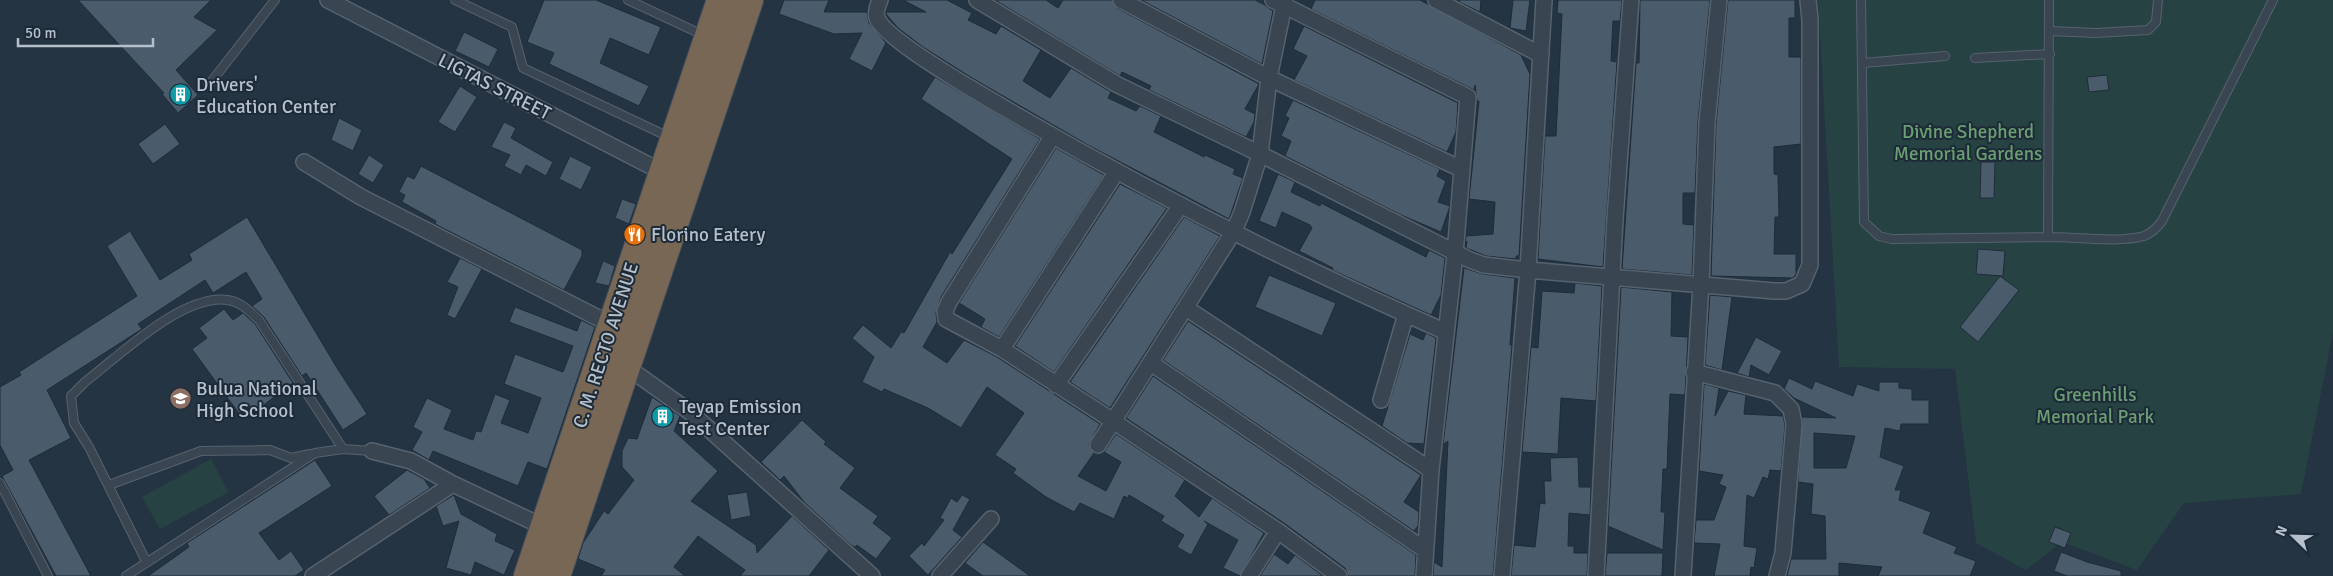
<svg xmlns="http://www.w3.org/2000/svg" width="2333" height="576" font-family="Signika,sans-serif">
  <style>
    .green { fill: #264243 }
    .building { fill: #4a5b6b; stroke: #1f2c39; fill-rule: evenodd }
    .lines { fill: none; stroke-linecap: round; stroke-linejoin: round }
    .lane-casing { stroke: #56636f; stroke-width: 10 }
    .street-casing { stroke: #56636f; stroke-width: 18 }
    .highway-casing { stroke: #43505c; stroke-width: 30 }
    .lane { stroke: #394551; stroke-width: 8 }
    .street { stroke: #394551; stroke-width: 15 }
    .highway { stroke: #786755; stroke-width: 28 }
    .labels { text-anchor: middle; stroke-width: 4; stroke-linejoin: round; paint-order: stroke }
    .poi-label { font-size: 19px; fill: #b5c0cc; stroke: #1d2a37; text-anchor: start }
    .street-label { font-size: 19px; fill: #b5c0cc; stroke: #1d2a37 }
    .park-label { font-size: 19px; fill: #6b9e72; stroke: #1d2a37 }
  </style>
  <rect width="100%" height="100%" fill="#243442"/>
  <path class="green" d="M1818 0H2333V332L2301 494 2184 503 2137 570 2062 542 2026 570 1976 543 1955 369 1839 367Z
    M211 459 229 492 160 529 142 497Z"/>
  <path class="building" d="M78 0H211L194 17 217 30 176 70 198 95 178 113 162 94 164 93Z
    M544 0H596L661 27 649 55 610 38 600 63 649 86 639 106 549 64 554 53 527 42Z
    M784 0H829L824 12H867L869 23 886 43 872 71 849 59 862 33 834 34 779 14Z
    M903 0H947L972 13 968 20 996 34 1001 26 1041 50 1023 81 1050 98 1071 68 1111 92 1108 98 1136 111 1140 106 1161 116 1154 132 1204 157 1205 155 1235 169 1233 174 1243 178 1229 219 1088 145 972 78 923 47 898 28 886 14V12H926Z
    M995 0H1046L1058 8 1063 0H1112L1117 8 1259 84 1245 109 1255 114 1254 122 1246 137 1149 90 1151 86 1122 72 1120 76Z
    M1141 0H1255L1265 5 1273 11 1262 64Z
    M1315 0H1420L1521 55 1530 74 1519 256H1516V259L1486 256 1466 248 1467 241 1465 245 1466 236 1493 234 1495 202 1469 199 1479 101H1477L1475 85 1474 90 1311 9Z
    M1460 0H1481L1480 12 1459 2Z
    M1513 0H1530L1526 31 1510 28Z
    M1558 0H1622L1620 21H1613L1611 61 1617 62 1603 267 1538 259 1545 136H1556L1562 14 1557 13Z
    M1640 0H1710L1698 122 1695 193H1683V224L1694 225 1692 275 1622 269 1636 63H1639Z
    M1728 0H1795V18H1789V57H1801V144L1774 147V174L1778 175 1779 217H1775L1774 254H1796V274L1793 278 1711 276 1716 124Z
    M1304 26 1458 103 1456 132 1447 152 1294 80 1307 56 1293 49Z
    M464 32 498 49 489 67 455 51Z
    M2107 75 2109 90 2089 92 2087 77Z
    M935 77 1040 139 941 297 936 312 937 322 923 347 947 363 964 340 970 343 997 357 1100 424 1089 444 1094 453 1078 476 1106 491 1121 462 1104 452 1116 434 1185 480 1175 496 1199 517 1212 498 1264 533 1240 576 1223 568 1238 540 1204 521 1208 524 1191 555 1177 547 1184 535 1161 521 1164 516 1129 495 1128 498 1124 496 1114 519 1080 503 1074 512 1046 497 1013 473 1016 469 995 455 1024 413 987 387 961 428 928 408 884 389 882 392 862 382 874 357 852 338 863 325 891 348 901 332 904 333 950 252 952 254 1012 159 921 99Z
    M460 86 477 97 455 132 438 122Z
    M1293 100 1440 169 1437 176 1446 181 1438 202 1450 206 1441 232 1401 215 1285 156 1291 141 1281 136 1289 118 1285 116Z
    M339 118 362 130 353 151 331 140Z
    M504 122 516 128 511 138 553 162 546 176 526 165 521 175 504 166 510 155 491 147Z
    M165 124 180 144 153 164 138 144Z
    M1056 148 1104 175 999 337 981 327 985 319 959 303Z
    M369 155 384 165 373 183 358 174Z
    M570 156 592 167 581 190 559 179Z
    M1981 162H1995L1994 198H1980Z
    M421 166 582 250V256L564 290 435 224 436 221 402 202 405 195 399 192 407 176 414 179Z
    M1278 174 1295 182 1291 192 1320 206 1321 203 1426 257 1429 250 1445 258 1441 295 1431 315 1332 270 1333 268 1299 251 1312 228 1310 225 1282 212 1276 228 1259 221Z
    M1120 184 1167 208 1054 372 1015 346Z
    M622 199 636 204 629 224 615 218Z
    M247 217 337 368 367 414 343 430 306 373 302 376 264 317 252 306 262 299 246 272 213 293 205 280 138 324 142 329 47 390 71 438 29 460 91 576H56L2 476 13 470 0 445V387L21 375 19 372 137 296 107 246 130 231 160 280 192 260 189 254Z
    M1184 217 1220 236 1110 408 1070 382Z
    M1978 249 2005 251 2003 276 1976 274Z
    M460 258 482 269 455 319 447 315 458 287 447 282Z
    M603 261 615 266 609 286 595 283Z
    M1464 268 1483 274 1515 278 1510 345H1512L1493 576H1433L1434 562 1442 567 1448 441 1443 445Z
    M1269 275 1336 303 1322 336 1255 307Z
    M2000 276 2019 290 1978 342 1960 327Z
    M1575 283 1602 286 1596 401 1561 398 1558 454 1522 452 1531 347 1538 348 1542 291 1574 293Z
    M1621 287 1672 292 1671 336 1688 337 1685 395 1670 394 1667 469H1663L1661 512H1665L1663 550 1608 526Z
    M1710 295 1732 297 1722 370 1705 365Z
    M515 307 577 331 581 320 595 327 547 469 528 462 518 486 433 451 429 460 412 450 422 432 413 427 427 398 452 410 444 429 473 440 476 431 481 432 495 394 510 400 501 423 528 433 541 398 504 384 515 354 563 372 573 346 509 322Z
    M224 309 233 320 243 313 255 324 293 383 253 413 249 408 240 415 192 349 207 338 199 328Z
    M1188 321 1421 475 1404 502 1419 512 1418 526 1414 531 1163 360Z
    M1426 333 1436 338 1424 444 1407 443 1382 426 1410 334 1423 340Z
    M1756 337 1782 351 1769 375 1751 365 1749 377 1737 373Z
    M1153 376 1416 555 1415 576H1348L1345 568 1284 523 1126 418Z
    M1789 378 1812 389 1815 381 1853 396 1857 384 1879 391V382H1899V388L1912 389V400H1929V424H1901L1900 431 1885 428 1880 457 1904 466 1895 490H1901L1899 500 1931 512 1923 533 1957 547 1954 553 1976 561 1970 576H1878L1882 567 1839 563V576H1787L1791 559H1826L1825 516 1811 514 1813 484 1798 482 1802 417 1836 418 1794 398 1784 389ZM1814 433 1855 436 1846 468H1814Z
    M1704 384 1719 388 1715 416 1728 391 1746 395 1744 414 1783 416 1785 425 1781 471 1770 470 1768 479 1763 477 1754 498 1747 495 1744 546 1757 548 1754 568 1751 567 1750 576H1714L1720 544 1694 543 1696 520H1714L1726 487 1719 484 1723 475 1699 471Z
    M652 397 680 416 674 431 718 471 691 501 756 545 757 553 792 516 829 550 809 576H740L745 570 698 536 674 567 685 576H601L605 570 578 559 583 543 604 511 608 514 634 480 622 467V451L628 438 637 439Z
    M802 420 826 442 824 444 855 468 840 488 878 516 873 523 892 538 876 559 857 545 855 547 851 545 804 502 784 476 780 480 761 462Z
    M1578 457 1579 487H1591L1590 515 1569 513 1568 546H1574V553H1588L1587 576H1511L1514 545 1535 547 1540 503 1545 504 1544 481H1551L1550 458Z
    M315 460 332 486 259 533 279 560 291 551 304 570 295 576H148L189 547 187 543Z
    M407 470 424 479 430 488 389 515 374 496Z
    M747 492 751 516 731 520 727 495Z
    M454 495 461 514 497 534 495 541 515 550 504 575 475 562 471 575 446 568 459 521 443 526 436 506Z
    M962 495 970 499 953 530 962 537 928 575 909 556 922 543 924 546 944 520 940 518 951 498 957 502Z
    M2055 527 2071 533 2065 548 2049 542Z
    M983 542 1030 576H983L965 563Z
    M2061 552 2087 562 2121 571V576H2067L2054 571Z
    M1607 553H1663L1662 576H1605Z
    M1274 554 1288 564 1295 555 1323 576H1260Z"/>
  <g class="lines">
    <defs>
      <path id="lane" d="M455 0 512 27 523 68 671 138
        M628 0 703 35
        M1861 0 1864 222 1879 236 1892 239 2048 237
        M2049 0 2048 237C2074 237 2120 243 2144 236 2151 233 2157 228 2162 221L2273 0
        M2050 31 2096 33 2148 30 2156 22 2158 0
        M1975 58 2050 54
        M1863 63 1945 56
        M208 86 275 0
        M0 483 48 576
        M109 485 201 451 270 450 291 458 310 454
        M146 561 89 447 74 423 71 396 85 382C119 356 183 293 228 300 241 302 249 311 259 320L343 449
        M126 576 315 453 343 449 372 451"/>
      <path id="street" d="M328 0 668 175
        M880 0C878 5 875 13 877 18 884 36 949 75 967 86 1121 178 1282 260 1446 332
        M977 0 1116 84 1260 154 1470 260 1484 265 1528 270 1774 291H1786L1802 284 1810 265V20L1808 0
        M1121 0 1269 78 1461 169
        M1273 0 1468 97 1455 254 1431 470 1424 576
        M1436 0 1541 55
        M1052 137 949 302 945 311 946 319 1002 349 1113 421 1278 531 1339 576
        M304 162 361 197 612 325
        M1186 308 1431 470
        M1002 349 1117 171
        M1151 363 1425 550
        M627 367 690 412 872 576
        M1694 372 1775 393 1791 409 1794 424 1783 553 1777 576
        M1056 385 1181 205
        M1381 400 1406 314
        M1098 445 1234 231 1242 212 1260 154 1269 78 1285 0
        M372 451 411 461 453 484 544 527
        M313 576 453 484
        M940 576 991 519
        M1249 576 1278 531
        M1502 576 1528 270 1544 0
        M1596 576 1615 219 1631 0
        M1683 576 1701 284 1707 123 1719 0"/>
      <path id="highway" d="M528 576 721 0
        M556 576 749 0"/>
    </defs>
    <use href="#lane" class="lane-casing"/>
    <use href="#street" class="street-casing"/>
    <use href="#highway" class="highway-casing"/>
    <use href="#lane" class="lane"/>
    <use href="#street" class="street"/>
    <use href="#highway" class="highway"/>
  </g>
  <defs>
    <symbol id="building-disc" viewBox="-11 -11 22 22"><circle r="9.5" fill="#0f9aa8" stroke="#1d2a37"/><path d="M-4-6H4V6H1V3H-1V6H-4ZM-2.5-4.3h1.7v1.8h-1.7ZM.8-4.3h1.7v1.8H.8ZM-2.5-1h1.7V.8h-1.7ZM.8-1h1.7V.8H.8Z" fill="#fff"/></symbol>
    <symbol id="restaurant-disc" viewBox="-11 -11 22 22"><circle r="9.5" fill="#e8710a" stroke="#1d2a37"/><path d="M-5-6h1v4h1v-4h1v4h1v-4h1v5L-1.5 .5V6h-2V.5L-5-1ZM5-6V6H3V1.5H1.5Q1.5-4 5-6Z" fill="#fff"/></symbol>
    <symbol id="school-disc" viewBox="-11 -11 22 22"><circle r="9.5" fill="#8d6e63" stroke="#1d2a37"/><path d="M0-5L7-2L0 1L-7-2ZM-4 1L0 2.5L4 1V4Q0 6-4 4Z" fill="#fff"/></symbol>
  </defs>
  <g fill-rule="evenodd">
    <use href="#building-disc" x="168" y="82" width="25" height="25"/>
    <use href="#restaurant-disc" x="622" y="222" width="25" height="25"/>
    <use href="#school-disc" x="168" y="386" width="25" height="25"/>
    <use href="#building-disc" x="650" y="404" width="25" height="25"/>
  </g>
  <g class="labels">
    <g class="poi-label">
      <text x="196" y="91">Drivers'<tspan x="196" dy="22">Education Center</tspan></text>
      <text x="651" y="241">Florino Eatery</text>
      <text x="196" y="395">Bulua National<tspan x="196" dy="22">High School</tspan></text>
      <text x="679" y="413">Teyap Emission<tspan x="679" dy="22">Test Center</tspan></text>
    </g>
    <g class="street-label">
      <text transform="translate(495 86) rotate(27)" y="7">LIGTAS STREET</text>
      <text transform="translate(605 345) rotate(-72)" y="7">C. M. RECTO AVENUE</text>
    </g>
    <g class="park-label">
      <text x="1968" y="138">Divine Shepherd<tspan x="1968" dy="22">Memorial Gardens</tspan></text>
      <text x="2095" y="401">Greenhills<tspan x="2095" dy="22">Memorial Park</tspan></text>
    </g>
  </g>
  <g transform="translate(2293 536) rotate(293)" stroke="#1d2a37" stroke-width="4" paint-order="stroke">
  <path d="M0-4L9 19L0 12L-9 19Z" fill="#b5c0cc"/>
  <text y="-8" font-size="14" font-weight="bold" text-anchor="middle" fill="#b5c0cc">N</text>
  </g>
  <path d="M18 38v8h135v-8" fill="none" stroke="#b5c0cc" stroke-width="2.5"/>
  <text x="25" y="38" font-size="15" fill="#b5c0cc" stroke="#1d2a37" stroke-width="4" paint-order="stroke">50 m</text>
</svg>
